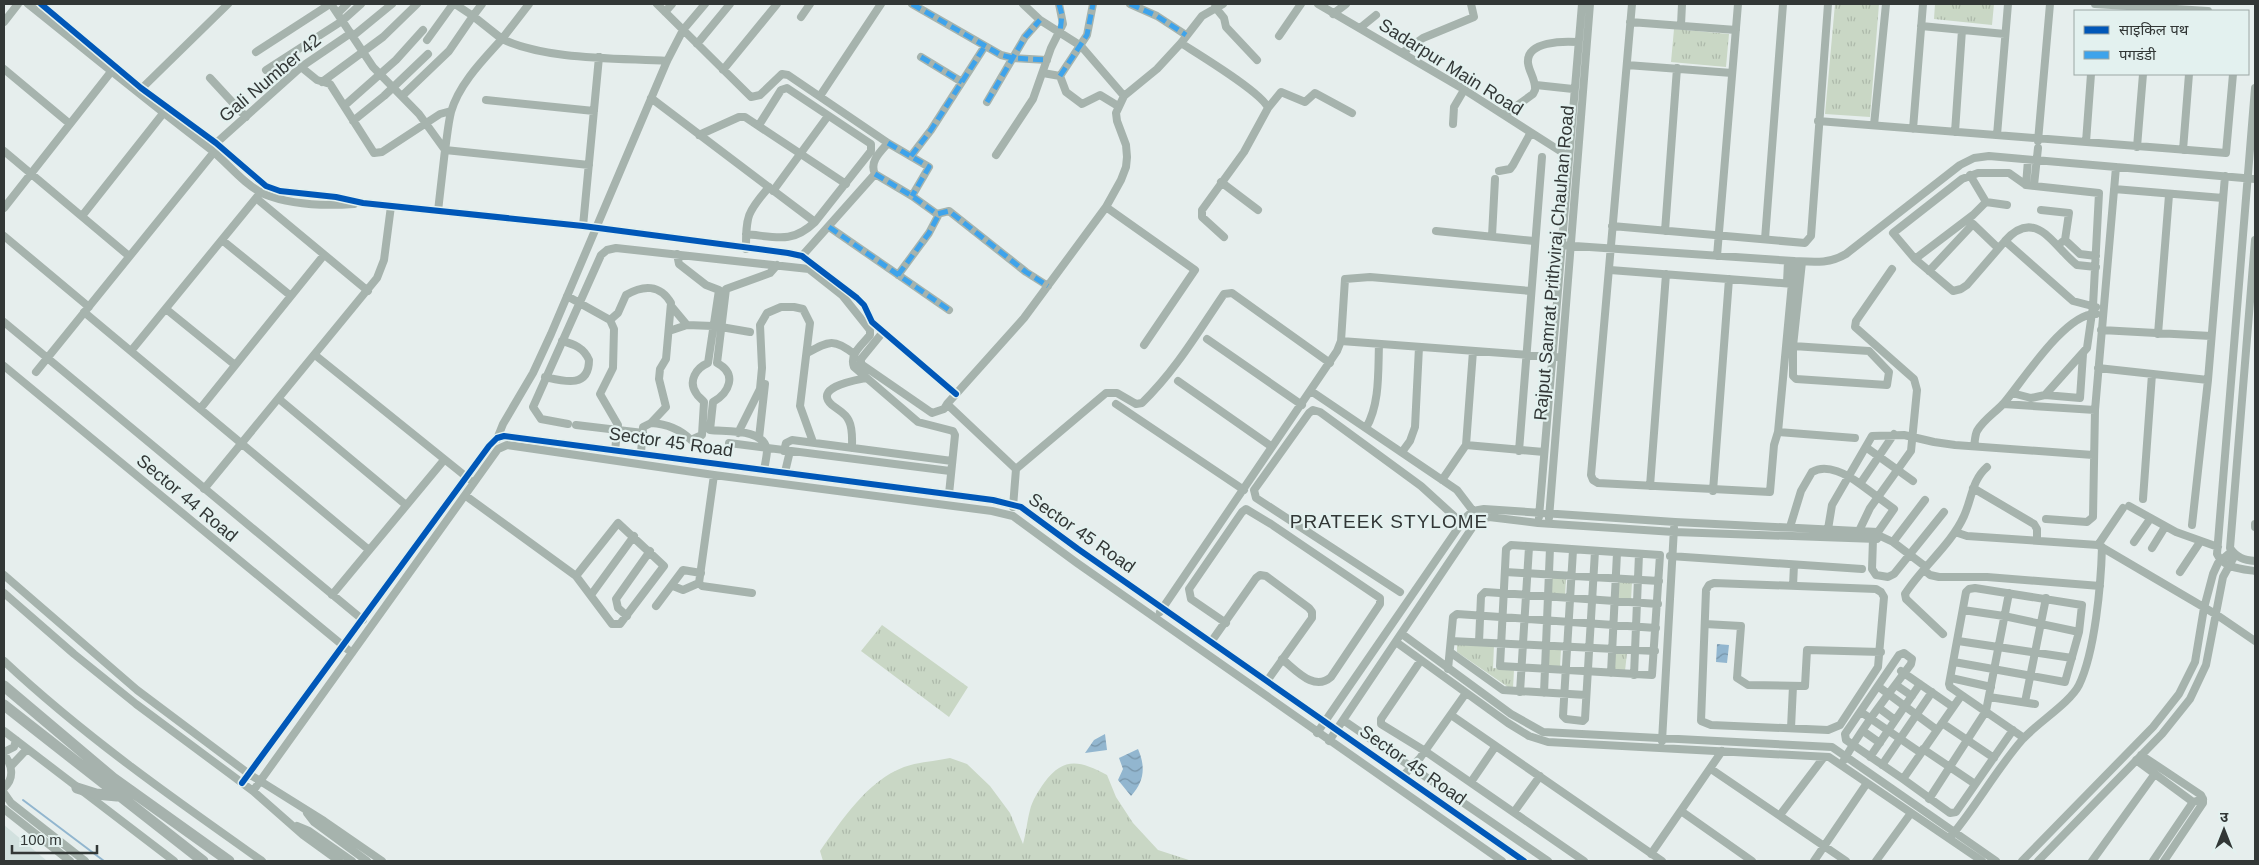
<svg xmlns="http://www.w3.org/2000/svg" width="2259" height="865" font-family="Arial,'Noto Sans Devanagari',sans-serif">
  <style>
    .built { fill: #d2e1df }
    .grass { fill: url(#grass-tufts) }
    .water { fill: url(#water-waves) }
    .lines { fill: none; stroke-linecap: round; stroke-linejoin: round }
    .stream { stroke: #92b6cf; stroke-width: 2 }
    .minor { stroke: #a6b3ad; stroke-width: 8 }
    .highway { stroke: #a6b2ad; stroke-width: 11 }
    .quiet { stroke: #3ea3eb; stroke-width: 5; stroke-dasharray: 10 5; stroke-linecap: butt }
    .cycleway-casing { stroke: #e3f1ef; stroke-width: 9 }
    .cycleway { stroke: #0057b8; stroke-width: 6 }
    .labels { text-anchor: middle; stroke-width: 4.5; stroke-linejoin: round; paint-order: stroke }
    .street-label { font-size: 18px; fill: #323736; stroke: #e3f1ef }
    .neighbourhood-label { font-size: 19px; letter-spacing: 1px; fill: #323736; stroke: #e3f1ef }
  </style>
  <defs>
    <pattern id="grass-tufts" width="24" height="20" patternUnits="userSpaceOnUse" patternTransform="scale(1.25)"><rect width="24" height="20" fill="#c9d7c5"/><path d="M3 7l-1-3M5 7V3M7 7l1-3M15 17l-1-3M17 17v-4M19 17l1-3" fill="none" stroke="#adb9aa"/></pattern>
    <pattern id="water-waves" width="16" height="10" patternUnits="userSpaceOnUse" patternTransform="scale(1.25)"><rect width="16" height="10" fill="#92b6cf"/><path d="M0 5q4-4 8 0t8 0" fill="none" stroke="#7895a9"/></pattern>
  </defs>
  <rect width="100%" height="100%" fill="#e6eeed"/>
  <path class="built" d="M4 825 47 861H4Z"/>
  <path class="grass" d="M1835 4H1879L1870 117 1825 114Z
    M1935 4H1994L1992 25 1934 19Z
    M1674 29 1729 34 1726 67 1671 62Z
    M1552 577 1566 578 1565 596 1551 595Z
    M1618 581 1632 582 1631 600 1617 599Z
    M882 625 968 687 949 717 861 651Z
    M1457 643 1494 645 1493 668 1514 670 1513 688 1508 687 1457 652Z
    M1547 648 1561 649 1560 667 1546 666Z
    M1613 652 1627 653 1625 671 1611 670Z
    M950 758 967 764 990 786 1010 813 1023 844C1026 834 1027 821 1030 810 1032 801 1039 790 1044 783 1064 756 1080 761 1107 775L1116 797 1133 823 1158 850 1192 861H823L820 851C842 820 867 781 904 767 918 762 936 761 950 758Z"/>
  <path class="water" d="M1717 644 1729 645 1727 663 1716 662Z
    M1105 734 1107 750 1085 753 1094 740Z
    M1138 749C1146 767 1144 782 1131 796L1118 780 1123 769 1119 758Z"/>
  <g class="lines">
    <path class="stream" d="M23 800 104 861"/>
    <path class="minor" d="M28 4C88 52 147 101 209 148 227 162 243 184 264 194 291 205 325 206 354 204
      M41 4 141 88 216 143 266 186 280 191 336 197 363 203 583 226 788 253 802 256 857 298 864 305 872 322 956 394
      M331 4 373 67 419 114 445 150
      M529 4 502 39C545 60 618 58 667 61
      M657 4 751 97 760 95 782 74 788 75 888 143C880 152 869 162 875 174L802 256
      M912 4 1001 55 1013 58 1047 60
      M1023 4 1040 20 1081 46 1124 96
      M1130 4 1157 16 1186 35
      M1318 4 1460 87 1568 156
      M1632 4 1591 475 1593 480 1598 483 1770 492 1774 445 1778 432 1794 261
      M2095 4 2208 11
      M1215 7 1224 18 1226 27 1257 60
      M665 12 672 4
      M338 13 347 4
      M1333 14 1346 4
      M801 17 810 4
      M4 22 18 4
      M1630 22 1736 30
      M1681 25 1682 4
      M1921 26 2005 34
      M1360 28 1376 15
      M353 36 392 4
      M1279 36 1301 4
      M427 40 453 4
      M1181 43C1198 54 1263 93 1268 108L1244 152 1202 210V217L1224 237
      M697 44 730 4
      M256 52 330 4
      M1402 53 1423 38 1474 17 1471 4
      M921 57 962 82
      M1627 65 1732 73
      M301 67 317 80 330 84 374 153 382 152 440 114 451 111
      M4 69 70 124
      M266 70 342 21 361 4
      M723 70 777 4
      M1043 73 1060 76 1066 92 1082 104 1100 95 1118 106
      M1060 76 1087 35 1093 4
      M210 78 246 117
      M322 82 383 37 417 4
      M1536 85 1573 89
      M2255 88 2217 554C2223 568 2242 569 2255 571
      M138 92 228 4
      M402 96 449 51 473 16 455 4
      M820 96 881 4
      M651 98 815 222 871 151V144L787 88 781 90 759 125
      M486 100 594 111
      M987 102 1025 37 1040 20
      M344 106 396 60 423 30
      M1268 108 1281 92 1305 102 1315 93 1352 113
      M1504 115 1533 94 1535 90C1536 80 1529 72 1528 63 1526 41 1564 41 1578 42
      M353 121 384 96 428 54
      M1818 121 2226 153 2233 74
      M1453 124 1454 107 1464 90
      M1874 125 1886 4
      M1913 129 1923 4
      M1955 132 1962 30
      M699 135 739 117H745L846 184
      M1997 135 2008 4
      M2038 141 2050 4
      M2086 142 2091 74
      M888 143 929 167 912 196
      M214 145 301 67 351 33
      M2137 147 2143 74
      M445 150C447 138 448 124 451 112 459 84 483 60 502 39L473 16 482 4
      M2183 150 2189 74
      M4 151 129 256
      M996 155 1033 99 1051 48 1063 24 1059 4
      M911 156 931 130 985 46
      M1499 171 1510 169 1513 165 1530 134
      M875 174 912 196 937 214 949 211 1026 272 1048 286
      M1970 175 1986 202
      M1221 182 1258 210
      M2026 185 2028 160
      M2034 185 2038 148
      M2114 189 2223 198
      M773 191 828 116
      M256 198 368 291
      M1106 207 1195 270 1144 345
      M4 208 114 68
      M2041 210 2069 213 2065 240
      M438 211 445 150 589 165
      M82 216 165 111
      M583 226 599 57
      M1612 226 1805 243 1811 236 1828 4
      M829 227 949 310
      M1436 231 1534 241
      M1665 231 1677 68
      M746 234C776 237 792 244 815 222
      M4 236 89 307
      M1492 236 1495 179
      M1765 239 1783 4
      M222 240 291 296
      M2255 240 2230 548C2237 558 2244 560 2255 561
      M2005 241 1967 285 1961 289 1953 291 1915 259 1893 233 1962 179 1978 173H2009L2026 185 2099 193 2093 306 2087 348 2045 395 2031 398 2012 393
      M2062 242 2065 240 2080 254 2096 256
      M1560 245 1794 261C1814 262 1829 264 1846 254L1960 165 1974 158 1989 156 2255 179
      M746 249C746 216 747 212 769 187
      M1717 256 1738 4
      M1915 259 1973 215 1986 202 2007 205
      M2096 267 2077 265C2054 247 2036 206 2005 241L2073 301 2096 307
      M1610 270 1793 284
      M1929 271 1973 224 1998 248
      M898 275 929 233 939 214
      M1787 283 1788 261
      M567 296 610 320 614 329 613 368 600 394 618 425 615 450
      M672 307 687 325
      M166 309 235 365
      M84 312 369 550
      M610 320 618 313 626 295C643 285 660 284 671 303L666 359 660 369 659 379 666 407 651 423 643 427 641 453
      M4 322 363 620
      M721 327 750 332
      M2101 330 2211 336
      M669 331 687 325 713 326
      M883 332 861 359V364L932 413 944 409 947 404
      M2158 334 2169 195
      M1207 339 1302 405
      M1341 341 1556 357
      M1793 346 1869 351 1889 372 1887 385 1796 379 1793 376V346L1802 262
      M131 351 261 192
      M807 353C829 341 834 338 854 354
      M315 355 469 479
      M4 366 352 653
      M2098 368 2208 380
      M36 372 214 152
      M545 377C563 381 589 389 589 360 584 348 574 344 562 341
      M1178 381 1272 447
      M1311 391 1457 490 1473 511
      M2045 395 2080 398 2083 354
      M279 399 406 505
      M1116 404 1244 490
      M2003 404 2095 410
      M200 409 324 255
      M651 423C668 424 680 429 691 440L702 435 704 402C702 399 698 397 696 393 688 381 696 368 708 363L719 290 706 285 679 264 677 254
      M568 424 541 419 533 407 601 255 607 250 616 248 809 269 842 295 870 330V335C862 345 849 354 854 367L918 422 953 431 955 435 949 494
      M576 425 643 433
      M1366 428C1380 404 1378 372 1379 344
      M1778 432 1855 438
      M738 433 760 389 762 368 760 325 767 313 781 307H794L803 309 810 323 800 406 813 442
      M759 438 765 384
      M497 439 503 424 533 373 551 334 667 61 683 30 705 4
      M729 443 950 471
      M1466 445 1473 351
      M1974 446C1975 441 1975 435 1977 431 1983 420 1996 412 2004 403 2022 382 2066 312 2096 314
      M852 448C852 439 853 429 849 421 846 413 838 410 832 405 812 387 857 380 866 378
      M1867 448 1913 481
      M784 451 786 443 792 440 952 461
      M1519 451 1542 157
      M1402 452 1410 441 1415 427 1419 347
      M1016 469 1106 393H1117L1136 404 1142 403C1176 370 1198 332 1224 294L1232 293 1330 363
      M764 470C765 464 767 456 767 450 764 428 726 432 710 430L713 402C729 393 738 374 717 363L726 289 770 273 777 265
      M785 472 790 451
      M714 475 699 583 702 586 752 593
      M1442 480 1466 445 1544 452
      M1650 486 1666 274
      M1973 488 2034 524 2037 529V540
      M204 489 377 278 384 260 391 206
      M1713 491 1729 279
      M466 496 576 576 612 624H620L664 566 618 523 576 576
      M2143 499 2152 374
      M2129 506 2176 532 2218 547
      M1013 507 1016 469 947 404 1024 318 1106 207 1121 180 1126 167 1127 157 1126 145 1117 121 1116 113 1124 96 1157 69 1181 43 1202 16 1223 4
      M1539 517 1582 4
      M1549 518 1590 4
      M2046 519 2087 522 2093 517 2095 410 2116 167
      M2255 524V527
      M2192 525 2208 380 2225 176
      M1790 527 1801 491 1812 472C1827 463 1848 475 1860 484
      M1828 529 1832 505 1872 436 1904 435 1934 442 1955 445 2093 455
      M1859 531 1870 508 1911 451 1917 390 1914 379 1855 327 1856 321 1892 269
      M1955 532 1967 536 2098 545 2217 615 2255 641
      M1878 535 1893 542 1926 567
      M1873 539 1872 569 1876 575 1888 577 1894 574 1944 512
      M1893 542 1925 500
      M2134 542 2150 519
      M1511 545 1660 555 1652 675 1500 666 1506 549Z
      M2098 545 2123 508
      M2152 548 2165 527
      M1573 550 1563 716 1566 719 1583 721 1585 719 1595 551
      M1670 556 1862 569
      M1924 570 1930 575 1939 577H1987L2100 586
      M1505 572 1659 581
      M2180 572 2200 542
      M4 575 137 690 249 774 324 821 382 861
      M1714 583 1876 589 1881 592 1884 597 1878 667 1840 725 1828 730 1711 725 1701 721 1706 590 1709 585Z
      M673 586 683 590 699 583
      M1793 586 1794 565
      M1400 592 1256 498 1254 490 1309 413 1313 410 1320 412 1421 486 1454 516
      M4 593 74 654 136 704 253 791 303 835 339 861
      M332 595 444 460
      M591 595 634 536
      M656 606 683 570 701 573
      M1963 610 2004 616 2079 632
      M1160 612 1337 351 1341 341 1345 279 1370 277 1531 291
      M627 616 618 608 616 599 650 551
      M1226 623 1191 599 1189 589 1242 512 1246 509 1271 524 1380 598V604L1331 677C1314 692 1296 670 1282 659
      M1705 624 1741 626 1737 678 1748 685 1805 686 1807 650 1881 652
      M1402 634 1511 714 1543 732 1832 747 1996 861
      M1943 634 1906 599 1905 594C1922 567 1951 545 1964 516 1972 498 1972 480 1987 467
      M1451 641 1655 651
      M1958 641 2072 658
      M1211 642 1256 578 1260 575 1266 576 1309 608 1312 612V618L1267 681
      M1396 642 1508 723 1529 736 1548 742 1829 757 1982 861
      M1479 642 1481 596 1485 592 1658 604
      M1450 652 1503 690 1586 695
      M1421 660 1381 719V724L1425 751 1584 861
      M4 661C83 735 174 799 262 861
      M1954 662 2065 682 2079 632 2082 605 1975 588 1969 589 1966 592 1949 684 1950 687 2024 738
      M1448 669 1453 617 1457 614 1656 628
      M1901 671 1953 707
      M1611 673 1617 553
      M1634 675 1639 554
      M1951 678 1991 687
      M1896 685 1912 696
      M1879 687 1937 730
      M1520 692 1529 547
      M1544 693 1550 548
      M1961 696 1903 779 1950 813 1956 812 2013 730
      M1989 697 2035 704
      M2025 702 2046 598
      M1879 708 1895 720
      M1861 712 1921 753
      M1451 715 1662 861
      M1343 720 1548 861
      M1942 723 1994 758
      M1791 728 1793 686
      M4 731 174 861
      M1863 731 1880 743
      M1317 733 1465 518 1473 511 1484 509 1675 522 1878 532
      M1329 741 1474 525 1480 520 1489 517 1538 523 1674 532 1877 539 1878 532 1894 509 1860 484 1894 434
      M1662 741 1674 528
      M1923 749 1975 784
      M4 752 14 747 16 740
      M4 754C12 765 15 778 4 788
      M2141 755 2201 795 2203 799
      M1870 757 1920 684
      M1844 760C1863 726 1888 695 1911 664L1912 659 1904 653 1899 655 1845 734 1846 740C1865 753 1884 766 1903 779
      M2136 760 2193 802
      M1882 765 1932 692
      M11 766 27 749
      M1711 769 1846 861
      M1403 776 1420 758 1466 693
      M1471 782 1495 747
      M242 783 489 446 497 438 504 436 993 500 1021 507 1078 549 1524 861
      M253 791 498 449 507 445 714 475 992 511 1013 516 1077 563 1502 861
      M4 793 11 803 85 861
      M1929 799 1986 711 2009 593
      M4 809 70 861
      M1681 811 1752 861
      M1514 812 1540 776
      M307 813 314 822 367 861
      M1780 815 1824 757
      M297 826 309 831 352 861
      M1952 835C1977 805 1996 770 2022 740 2037 723 2070 703 2079 685 2095 652 2101 584 2102 547
      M1651 854 1722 751
      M1814 861 1867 783
      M1876 861 1911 813
      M2022 861 2153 727 2179 694 2195 662 2204 608 2213 574 2218 563 2232 551
      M2038 861 2162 734 2190 699 2206 665 2223 577 2235 555
      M2092 861 2154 775
      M2153 861 2193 802 2203 799
      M2164 861 2203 803V799"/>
    <path class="highway" d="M4 686 113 778 229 861
      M4 705 203 861
      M77 788 96 794 117 796"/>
    <path class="quiet" d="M912 4 1001 55 1013 58 1047 60
      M1059 4 1062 15 1060 32
      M1130 4 1157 16 1186 35
      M921 57 962 82
      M1060 76 1087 35 1093 4
      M987 102 1025 37 1040 20
      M888 143 929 167 912 196
      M911 156 931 130 985 46
      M875 174 912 196 937 214 949 211 1026 272 1048 286
      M829 227 949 310
      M898 275 929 233 939 214"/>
    <defs>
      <path id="cycleway" d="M41 4 141 88 216 143 266 186 280 191 336 197 363 203 583 226 788 253 802 256 857 298 864 305 872 322 956 394
        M242 783 489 446 497 438 504 436 993 500 1021 507 1078 549 1524 861"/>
    </defs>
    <use href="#cycleway" class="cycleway-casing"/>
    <use href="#cycleway" class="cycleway"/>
  </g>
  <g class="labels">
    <g class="street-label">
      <text transform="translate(1451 67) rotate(32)" y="6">Sadarpur Main Road</text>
      <text transform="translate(270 78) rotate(-40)" y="6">Gali Number 42</text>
      <text transform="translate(1554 263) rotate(-85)" y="6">Rajput Samrat Prithviraj Chauhan Road</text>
      <text transform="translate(671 442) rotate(8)" y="6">Sector 45 Road</text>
      <text transform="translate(187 498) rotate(40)" y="6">Sector 44 Road</text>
      <text transform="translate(1082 533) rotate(35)" y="6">Sector 45 Road</text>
      <text transform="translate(1413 765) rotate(35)" y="6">Sector 45 Road</text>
    </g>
    <g class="neighbourhood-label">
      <text x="1389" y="528">PRATEEK STYLOME</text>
    </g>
  </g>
  <rect width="2259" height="865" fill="none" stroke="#323736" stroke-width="10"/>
  <rect x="2074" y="10" width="175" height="65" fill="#e3f1ef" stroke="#9ca7a5"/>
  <rect x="2084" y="26" width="25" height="8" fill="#0057b8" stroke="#9ca7a5"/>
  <text x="2119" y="35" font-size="15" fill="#323736">साइकिल पथ</text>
  <rect x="2084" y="51" width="25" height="8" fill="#3ea3eb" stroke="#9ca7a5"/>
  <text x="2119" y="60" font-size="15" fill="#323736">पगडंडी</text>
  <g transform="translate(2224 830)" stroke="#e3f1ef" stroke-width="4" paint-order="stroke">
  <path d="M0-4L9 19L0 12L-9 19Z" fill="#323736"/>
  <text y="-8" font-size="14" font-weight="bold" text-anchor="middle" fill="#323736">उ</text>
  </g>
  <path d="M12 845v8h85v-8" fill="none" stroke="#323736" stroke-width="2.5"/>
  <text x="20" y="845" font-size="15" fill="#323736" stroke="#e3f1ef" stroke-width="4" paint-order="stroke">100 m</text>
</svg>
